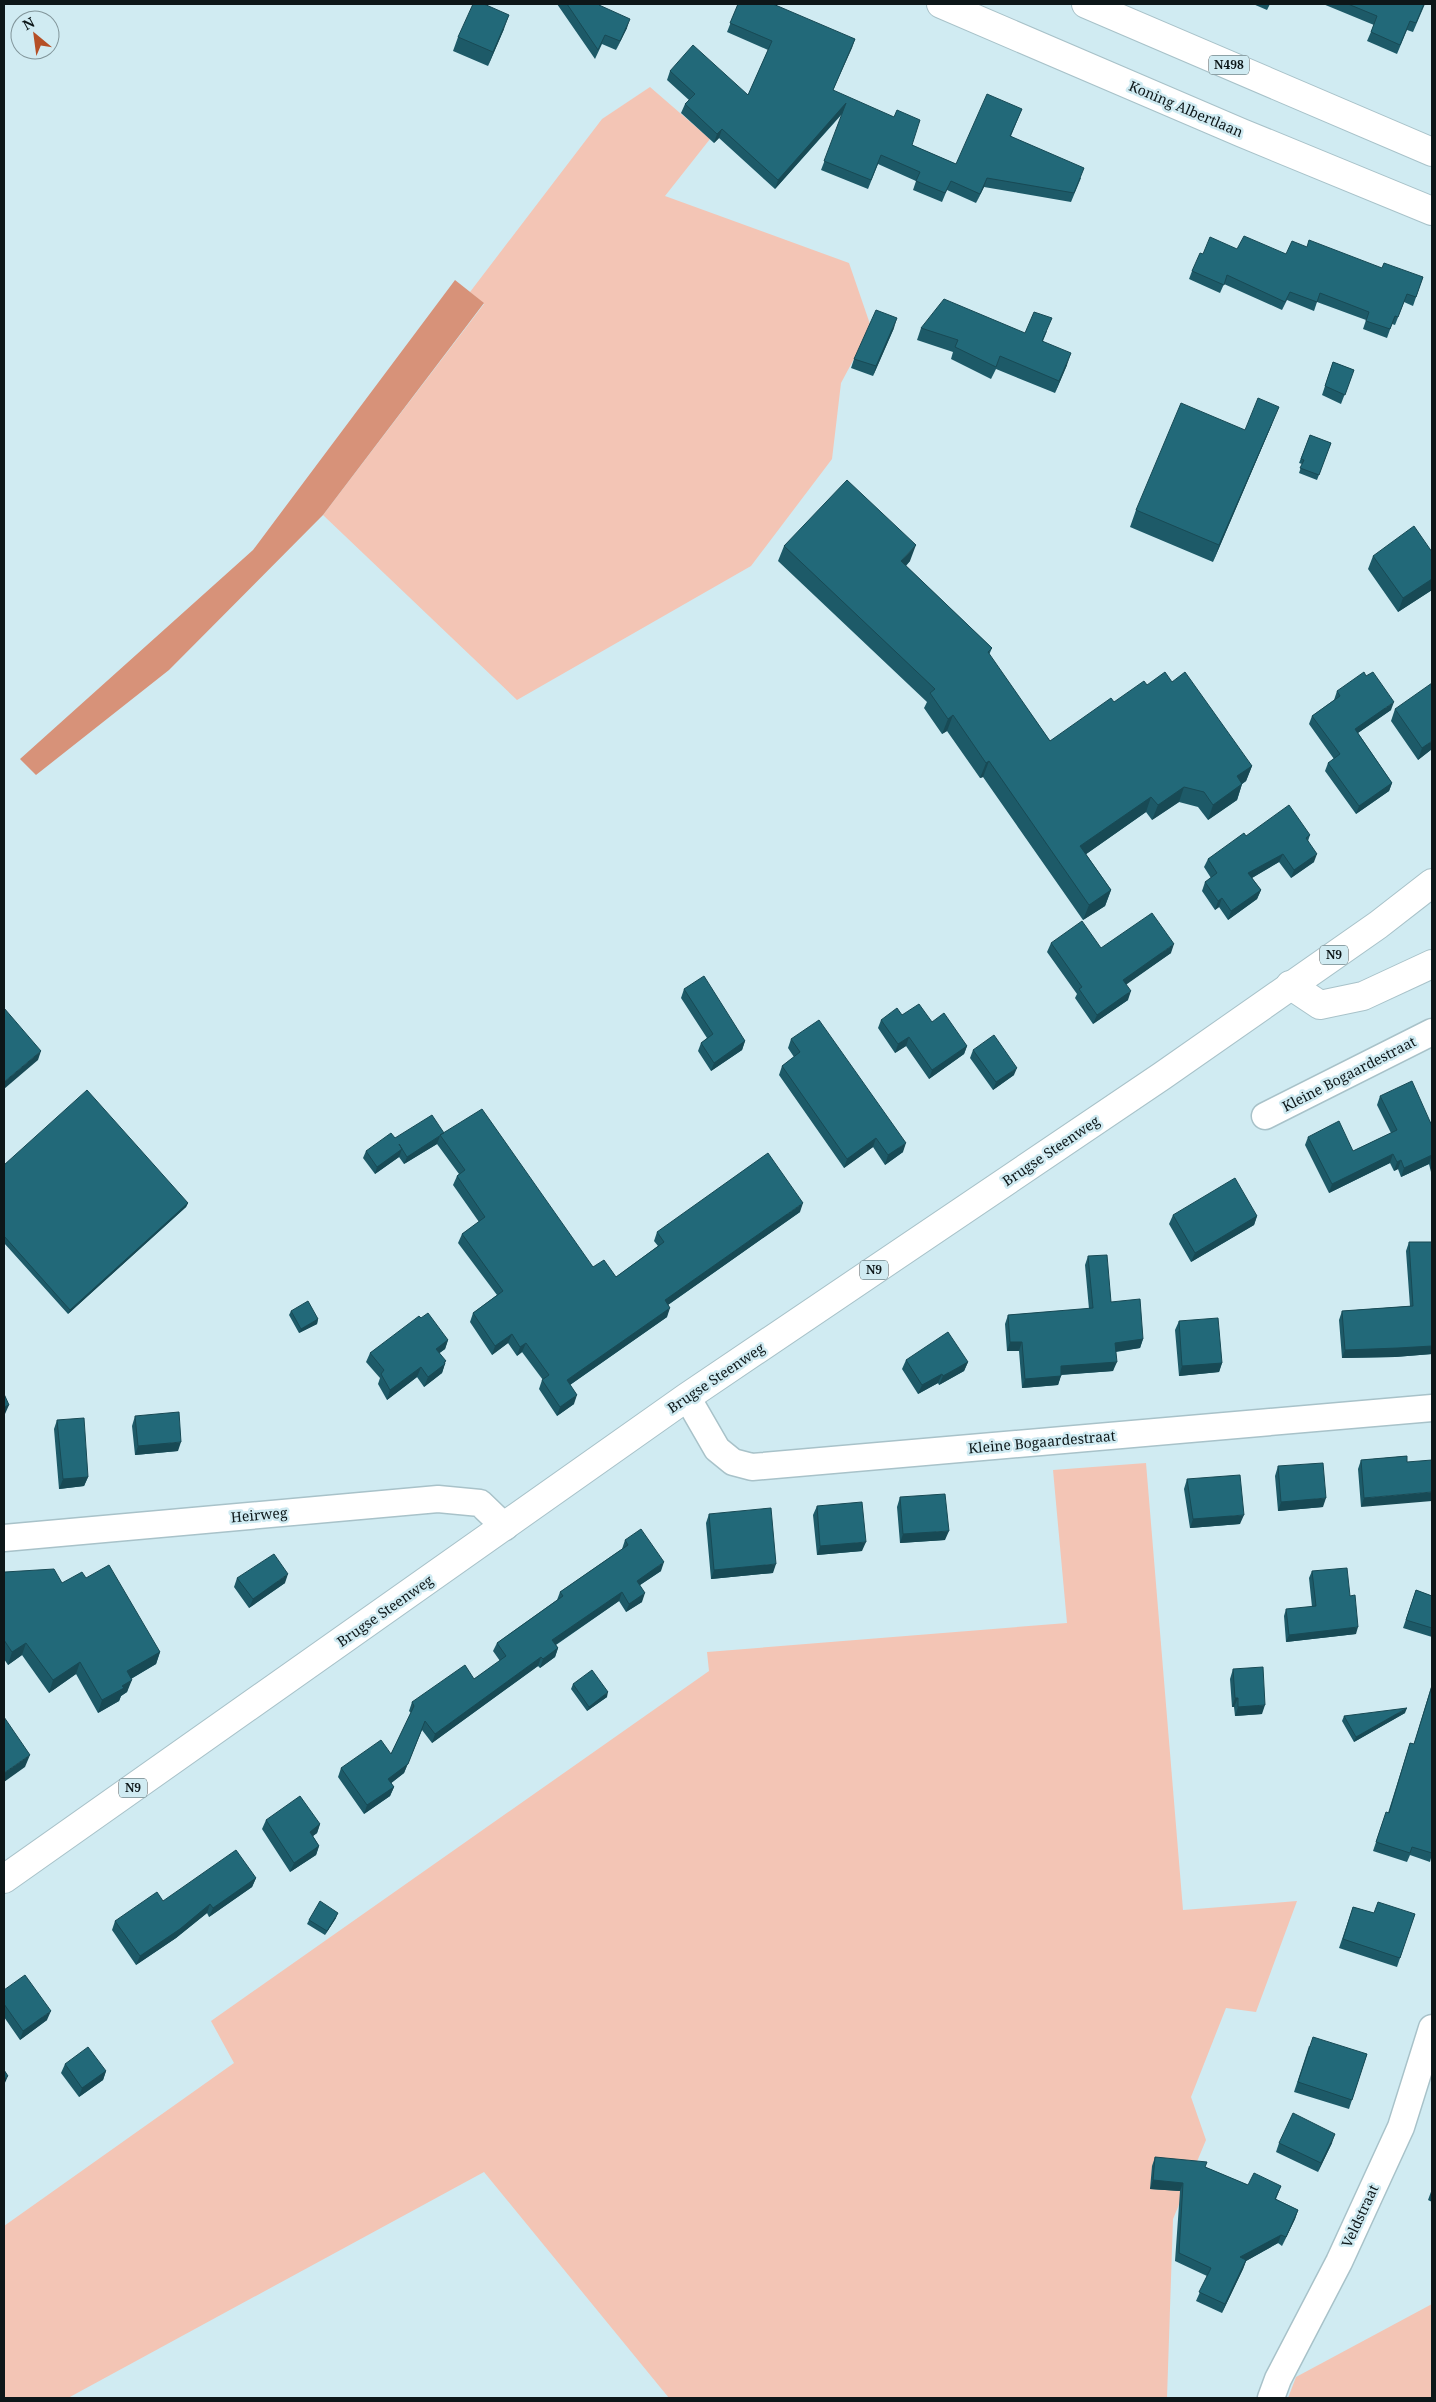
<svg xmlns="http://www.w3.org/2000/svg" width="1436" height="2402" font-family="'Noto Serif',serif">
  <style>
    .green { fill: #f3c5b5 }
    .forest { fill: #d79279 }
    .lines { fill: none; stroke-linecap: round; stroke-linejoin: round }
    .minor-casing { stroke: #a8c2c9; stroke-width: 29 }
    .secondary-casing { stroke: #a8c2c9; stroke-width: 30 }
    .primary-casing { stroke: #a8c2c9; stroke-width: 30 }
    .minor { stroke: #fff; stroke-width: 26 }
    .secondary { stroke: #fff; stroke-width: 28 }
    .primary { stroke: #fff; stroke-width: 28 }
    .wall { fill: #1d5a68 }
    .shaded-wall { fill: #184a55 }
    .building { fill: #226979; stroke: #184a55 }
    .labels { text-anchor: middle; stroke-width: 5; stroke-linejoin: round; paint-order: stroke }
    .shield { fill: #d0ebf2; stroke: #48575a; stroke-width: 1 }
    .shield-label { font-size: 12px; font-weight: bold; fill: #0d1719 }
    .street-label { font-size: 14px; fill: #0d1719; stroke: #d0ebf2 }
  </style>
  <rect width="100%" height="100%" fill="#d0ebf2"/>
  <path class="green" d="M650 87 710 139 665 196 849 263 871 327 841 383 832 459 751 566 517 700 323 515 484 304 470 292 602 119Z
    M1146 1463 1183 1910 1297 1901 1256 2012 1226 2008 1191 2097 1206 2140 1173 2219 1167 2398H669L484 2172 68 2398H4V2226L234 2063 211 2021 709 1671 707 1652 1067 1623 1053 1470Z
    M1432 2304V2398H1288L1296 2377Z"/>
  <path class="forest" d="M455 280 484 303 323 515 169 670 36 775 20 759 253 550Z"/>
  <g class="lines">
    <defs>
      <path id="minor" d="M1265 1116 1432 1032
        M687 1397 717 1449 733 1462 752 1467 1432 1408
        M4 1538 438 1499 480 1503 505 1527
        M1271 2398 1278 2379 1339 2262 1401 2127 1432 2028"/>
      <path id="secondary" d="M1290 985 1320 1005 1363 996 1432 964"/>
      <path id="primary" d="M941 4 1242 133 1432 211
        M1086 4 1432 152
        M4 1879 687 1397 1162 1076 1378 925 1432 883"/>
    </defs>
    <use href="#minor" class="minor-casing"/>
    <use href="#secondary" class="secondary-casing"/>
    <use href="#primary" class="primary-casing"/>
    <use href="#minor" class="minor"/>
    <use href="#secondary" class="secondary"/>
    <use href="#primary" class="primary"/>
  </g>
  <path class="wall" d="M557 4H600V6L627 28 616 50 602 44 595 59Z
    M738 4 855 39 833 90 912 145 956 164 1022 109 1011 136 1081 178 1071 202 984 187 976 203 947 190 942 202 913 190 916 181 878 164 868 189 821 170 843 113 775 189 719 138 714 143 681 113 685 104 689 100 667 80 670 71 748 95 768 50 727 32Z
    M1253 4H1270L1267 10Z
    M1323 4H1425L1413 32 1407 30 1397 54 1367 41 1374 25Z
    M504 29 488 66 453 51 458 37Z
    M1307 247 1382 268 1423 277 1413 306 1404 302 1395 325 1392 324 1387 338 1363 329 1366 320 1317 302 1314 311 1287 300 1282 310 1224 284 1220 293 1189 279 1192 271 1203 254 1237 249 1286 254Z
    M894 328 873 376 851 368 854 359Z
    M921 328 1025 333 1047 331 1043 341 1067 365 1055 393 996 369 991 379 951 359 953 352 917 340Z
    M1333 362 1354 370 1341 404 1322 395Z
    M1272 424 1213 562 1130 527 1136 510 1245 430Z
    M1310 435 1331 443 1317 480 1299 473 1302 464 1299 463Z
    M784 546 910 561 906 566 992 648 989 655 1050 741 1114 702 1147 685 1172 682 1252 766 1246 781 1242 784 1237 800 1208 820 1198 807 1179 802 1152 820 1146 812 1086 854 1111 890 1105 906 1083 920 983 777 980 778 947 731 942 734 924 708 927 702 778 561Z
    M1432 552V590L1398 612 1368 569 1373 556Z
    M1337 691 1391 710 1358 733 1392 783 1389 791 1356 814 1325 771 1328 763 1334 759 1309 724 1312 716 1334 700Z
    M1395 709 1432 749 1418 760 1391 721Z
    M1310 835 1308 841 1314 862 1291 878 1279 862 1252 878 1261 890 1257 899 1228 920 1219 907 1215 910 1202 891 1205 882 1211 878 1204 867 1208 859 1246 836Z
    M1051 943 1101 948 1171 953 1126 984 1128 1000 1093 1024 1075 998 1077 994 1047 952Z
    M684 989 745 1041 742 1050 711 1071 698 1051 701 1043 707 1038 681 998Z
    M902 1015 932 1022 967 1046 964 1054 929 1079 906 1046 895 1053 878 1028 881 1020Z
    M791 1039 903 1152 885 1165 873 1147 844 1168 779 1075 782 1066 794 1057 788 1048Z
    M973 1050 1014 1075 993 1090 970 1058Z
    M1380 1096 1432 1126V1176L1429 1164 1401 1177 1398 1169 1394 1171 1390 1163 1329 1193 1305 1145 1308 1137 1353 1151 1391 1133 1377 1105Z
    M444 1133 593 1267 616 1277 658 1246 654 1241 657 1232 800 1212 668 1305 667 1317 570 1385 574 1404 557 1416 539 1389 542 1380H543L522 1352 517 1356 508 1343 492 1355 470 1322 473 1313 497 1295 458 1243 462 1234 479 1222 453 1185 457 1176 459 1174 437 1144 404 1164 399 1157 375 1174 363 1158 366 1151 395 1138Z
    M4 1165 188 1203 186 1207 68 1314 4 1243Z
    M1173 1215 1257 1216 1254 1225 1191 1262 1169 1224Z
    M1409 1242 1432 1354 1395 1357 1342 1358 1339 1320 1342 1311 1410 1306 1406 1251Z
    M1088 1256 1111 1302 1143 1339 1140 1348 1116 1352 1113 1371 1061 1375 1058 1385 1022 1388 1019 1351H1007L1005 1324 1008 1315 1089 1309 1085 1265Z
    M291 1311 318 1319 317 1324 299 1333 289 1315Z
    M421 1318 448 1340 445 1349 439 1353 445 1363 442 1373 424 1387 417 1377 387 1400 378 1384 380 1378 366 1362 370 1353Z
    M1179 1321 1222 1363 1219 1372 1179 1376 1175 1330Z
    M906 1360 968 1362 964 1371 939 1385 938 1383 918 1394 902 1369Z
    M135 1416 178 1451 135 1455 132 1426Z
    M57 1420 88 1477 84 1486 59 1489 54 1429Z
    M1407 1456 1361 1507 1358 1469 1361 1460Z
    M1278 1466 1323 1507 1278 1511 1275 1476Z
    M1187 1479 1240 1524 1190 1528 1184 1489Z
    M900 1497 945 1540 900 1543 897 1507Z
    M817 1506 862 1551 817 1555 813 1515Z
    M709 1514 773 1573 711 1579 706 1523Z
    M625 1540 661 1571 640 1585 642 1602 626 1612 619 1601 556 1645 558 1648 555 1657 540 1668 538 1666 432 1743 422 1730 404 1773 391 1783 394 1787 390 1796 364 1814 338 1777 341 1768 391 1754 411 1713 409 1711 412 1702 474 1679 500 1661 493 1651 497 1643 557 1600 560 1592 622 1549Z
    M1312 1571 1350 1596 1356 1634 1286 1642 1284 1616 1286 1609 1312 1607 1309 1578Z
    M4 1573 62 1583 86 1578 160 1652 156 1664 131 1679 127 1692 121 1696 119 1701 98 1713 76 1674 49 1693 22 1655 8 1665 4 1659Z
    M237 1578 285 1583 249 1608 234 1587Z
    M1416 1590 1432 1596V1637L1403 1628Z
    M1233 1669 1262 1714 1235 1716 1234 1707H1232L1230 1679Z
    M1432 1674V1854L1430 1862 1410 1855 1407 1862 1373 1851 1383 1821 1388 1813 1410 1743 1414 1744 1431 1687V1679Z
    M573 1684 607 1697 587 1711 571 1689Z
    M1405 1713 1354 1742 1342 1721 1344 1716Z
    M266 1820 320 1824 317 1833 313 1836 319 1846 316 1855 290 1872 262 1829Z
    M256 1878 252 1887 209 1917 207 1913 176 1938 136 1965 112 1930 115 1921 163 1901Z
    M1353 1907 1374 1913 1415 1914 1397 1967 1339 1948Z
    M336 1918 325 1935 307 1924 309 1920Z
    M4 1990 47 2020 20 2040 4 2017Z
    M1309 2046 1367 2054 1349 2109 1294 2092Z
    M65 2064 106 2071 103 2080 79 2097 61 2073Z
    M1279 2143H1332L1318 2172 1276 2152Z
    M1155 2157 1205 2167 1248 2185 1281 2186 1276 2199 1298 2210 1295 2219 1282 2246 1278 2243 1246 2261 1243 2269 1222 2313 1196 2301 1207 2276 1175 2261 1180 2191 1150 2189 1152 2166Z
    M1432 2189V2202L1428 2200Z"/>
  <path class="shaded-wall" d="M509 15 504 29 488 66 493 52Z
    M630 19 627 28 616 50 620 41Z
    M855 39 852 48 829 99 833 90Z
    M846 103 843 112 775 189 778 180Z
    M722 129 719 138 714 143 717 134Z
    M987 178 984 187 976 203 980 194Z
    M897 318 894 328 873 376 876 366Z
    M1071 353 1067 365 1055 393 1059 381Z
    M1279 407 1272 424 1213 562 1219 545Z
    M916 545 910 561 895 576 901 561Z
    M1432 579V590L1398 612 1403 598Z
    M1394 702 1391 710 1352 737 1355 729Z
    M953 715 947 731 942 734 948 719Z
    M1432 741V749L1418 760 1422 748Z
    M989 761 983 777 980 778 986 763Z
    M1252 766 1246 781 1231 792 1237 776Z
    M1392 783 1389 791 1356 814 1359 806Z
    M1242 784 1237 800 1208 820 1213 805Z
    M1184 787 1179 802 1152 820 1158 805Z
    M1151 797 1146 812 1075 862 1080 846Z
    M1283 854 1279 862 1245 882 1248 873Z
    M1317 854 1314 862 1291 878 1294 870Z
    M1111 890 1105 906 1083 920 1089 905Z
    M1261 890 1257 899 1228 920 1231 911Z
    M1222 898 1219 907 1215 910 1218 901Z
    M1174 944 1171 953 1120 989 1123 980Z
    M1131 991 1128 1000 1093 1024 1097 1015Z
    M909 1037 906 1046 895 1053 898 1044Z
    M745 1041 742 1050 711 1071 714 1063Z
    M967 1046 964 1054 929 1079 932 1070Z
    M41 1051 38 1060 4 1089V1082Z
    M1017 1068 1014 1075 993 1090 996 1082Z
    M440 1136 437 1144 404 1164 407 1157Z
    M876 1138 873 1147 844 1168 847 1159Z
    M906 1143 903 1152 885 1165 888 1155Z
    M402 1149 399 1157 375 1174 377 1167Z
    M1393 1154 1390 1163 1329 1193 1332 1184Z
    M1432 1155 1429 1164 1401 1177 1404 1168Z
    M1401 1160 1398 1169 1394 1171 1397 1162Z
    M188 1203 186 1207 68 1314 70 1310Z
    M803 1203 800 1212 662 1309 665 1300Z
    M1257 1216 1254 1225 1191 1262 1195 1253Z
    M670 1308 667 1317 564 1389 567 1380Z
    M318 1319 317 1324 299 1333 301 1329Z
    M512 1334 508 1343 492 1355 495 1346Z
    M1143 1339 1140 1348 1112 1352 1115 1343Z
    M448 1340 445 1349 433 1358 436 1349Z
    M1010 1342H1022L1019 1351H1007Z
    M526 1343 522 1352 517 1356 520 1347Z
    M1432 1346V1354L1395 1357 1342 1358 1345 1350Z
    M446 1361 444 1365 445 1364 442 1373 424 1387 428 1377Z
    M968 1362 964 1371 939 1385 943 1376Z
    M1117 1362 1113 1371 1057 1375 1061 1366Z
    M1222 1363 1219 1372 1179 1376 1182 1366Z
    M421 1367 417 1377 387 1400 390 1390Z
    M942 1374 938 1383 918 1394 922 1385Z
    M1061 1376 1058 1385 1022 1388 1025 1379Z
    M577 1395 574 1404 557 1416 560 1407Z
    M9 1405 5 1414 4 1415V1407Z
    M181 1442 178 1451 135 1455 138 1446Z
    M88 1477 84 1486 59 1489 63 1479Z
    M1432 1492V1501L1361 1507 1364 1498Z
    M1326 1498 1323 1507 1278 1511 1281 1502Z
    M1244 1515 1240 1524 1190 1528 1193 1519Z
    M949 1531 945 1540 900 1543 903 1534Z
    M866 1542 862 1551 817 1555 820 1546Z
    M664 1562 661 1571 634 1589 637 1581Z
    M776 1564 773 1573 711 1579 714 1570Z
    M288 1574 285 1583 249 1608 253 1599Z
    M622 1592 619 1601 549 1649 552 1640Z
    M645 1593 642 1602 626 1612 629 1604Z
    M1358 1627 1356 1634 1286 1642 1289 1635Z
    M26 1643 22 1655 8 1665 12 1652Z
    M558 1648 555 1657 540 1668 543 1659Z
    M160 1652 156 1664 122 1684 127 1671Z
    M541 1657 538 1666 432 1743 435 1734Z
    M80 1662 76 1674 49 1693 53 1680Z
    M132 1680 127 1692 121 1696 119 1701 98 1713 102 1700 122 1686Z
    M608 1692 607 1697 587 1711 589 1707Z
    M1235 1698H1238L1234 1707H1232Z
    M1265 1705 1262 1714 1235 1716 1238 1707Z
    M1407 1708 1405 1713 1354 1742 1356 1737Z
    M425 1721 404 1773 385 1788 388 1779Z
    M30 1755 25 1767 4 1782V1773Z
    M394 1787 390 1796 364 1814 367 1805Z
    M320 1824 317 1833 306 1841 310 1832Z
    M319 1846 316 1855 290 1872 294 1863Z
    M256 1878 252 1887 209 1917 213 1908Z
    M210 1904 207 1913 176 1938 136 1965 140 1956Z
    M338 1913 336 1918 325 1935 327 1931Z
    M51 2011 47 2020 20 2040 23 2031Z
    M106 2071 103 2080 79 2097 82 2088Z
    M8 2076 4 2085V2086V2079Z
    M1335 2134 1332 2143 1318 2172 1321 2163Z
    M1153 2180 1183 2183 1180 2191 1150 2189Z
    M1298 2210 1295 2219 1282 2246Z
    M1281 2235 1278 2243 1246 2261 1243 2269 1222 2313 1240 2257Z"/>
  <path class="building" d="M473 4H484L509 15 493 52 458 37Z
    M567 4H600L599 5 630 19 620 41 605 35 598 50Z
    M738 4H773L855 39 833 90 894 117 897 110 920 120 912 145 956 164 987 94 1022 109 1010 136 1084 168 1074 193 987 178 980 194 951 181 945 193 916 181 920 172 881 155 871 180 824 161 846 103 778 180 722 129 717 134 685 104 695 94 670 71 693 45 748 95 772 41 730 23Z
    M1348 4H1424L1416 23 1410 21 1400 45 1371 32 1377 16Z
    M1244 236 1286 254 1292 241 1307 247 1309 240 1382 268 1384 263 1423 277 1416 297 1407 294 1398 317 1395 316 1390 329 1366 321 1369 312 1320 293 1317 302 1290 292 1285 302 1227 275 1224 285 1192 271 1200 253 1203 254 1210 237 1237 249Z
    M944 299 1025 333 1034 312 1052 318 1042 341 1071 353 1059 381 1000 356 996 367 955 347 958 340 921 328Z
    M876 310 897 318 876 366 854 359Z
    M1333 362 1354 370 1345 395 1325 386Z
    M1258 398 1279 407 1219 545 1136 510 1181 403 1245 430Z
    M1310 435 1331 443 1319 475 1300 468 1304 460 1301 459Z
    M847 480 916 545 901 561 992 648 988 652 1050 741 1111 698 1114 702 1144 681 1147 685 1165 672 1172 682 1185 672 1252 766 1237 776 1242 784 1213 805 1204 792 1184 787 1158 805 1151 797 1080 846 1111 890 1089 905 989 761 986 763 953 715 948 719 930 693 935 689 784 546Z
    M1414 526 1432 552V579L1403 598 1373 556Z
    M1364 672 1366 676 1373 672 1394 702 1355 729 1392 783 1359 806 1328 763 1340 754 1312 716 1340 696 1337 691Z
    M1432 683V741L1422 748 1395 709Z
    M1289 805 1310 835 1306 838 1317 854 1294 870 1283 854 1248 873 1261 890 1231 911 1222 898 1218 901 1205 882 1217 873 1208 859 1244 833 1246 836Z
    M1152 913 1174 944 1123 980 1131 991 1097 1015 1079 989 1082 987 1051 943 1082 921 1101 948Z
    M704 976 745 1041 714 1063 701 1043 713 1034 684 989Z
    M919 1004 932 1022 944 1013 967 1046 932 1070 909 1037 898 1044 881 1020 897 1008 902 1015Z
    M4 1008 41 1051 4 1082Z
    M819 1020 906 1143 888 1155 876 1138 847 1159 782 1066 800 1052 791 1039Z
    M994 1035 1017 1068 996 1082 973 1050Z
    M1412 1081 1432 1126V1155L1404 1168 1401 1160 1397 1162 1393 1154 1332 1184 1308 1137 1339 1121 1353 1151 1397 1130 1380 1096Z
    M87 1090 188 1203 70 1310 4 1236V1165Z
    M482 1109 593 1267 604 1260 616 1277 664 1242 657 1232 768 1153 803 1203 665 1300 670 1308 567 1380 577 1395 560 1407 542 1380 549 1375 526 1343 520 1347 512 1334 495 1346 473 1313 503 1291 462 1234 485 1217 457 1176 465 1170 440 1135Z
    M432 1115 444 1133 440 1135H441L407 1157 399 1144 402 1149 377 1167 366 1151 391 1133 395 1138Z
    M1235 1178 1257 1216 1195 1253 1173 1215Z
    M1409 1242H1432V1346L1398 1348 1345 1350 1342 1311 1413 1306Z
    M1107 1255 1111 1302 1140 1299 1143 1339 1115 1343 1117 1362 1061 1366V1376L1025 1379 1022 1342H1010L1008 1315 1093 1308 1088 1256Z
    M308 1301 318 1319 301 1329 291 1311Z
    M428 1313 448 1340 436 1349 446 1361 444 1362 445 1364 428 1377 421 1367 390 1390 381 1374 384 1370 370 1353 419 1316 421 1318Z
    M1218 1318 1222 1363 1182 1366 1179 1321Z
    M948 1332 968 1362 943 1376 942 1374 922 1385 906 1360Z
    M4 1394 9 1405 4 1407Z
    M179 1412 181 1442 138 1446 135 1416Z
    M84 1418 88 1477 63 1479 57 1420Z
    M1407 1456V1462L1432 1460V1492L1364 1498 1361 1460Z
    M1323 1463 1326 1498 1281 1502 1278 1466Z
    M1240 1475 1244 1515 1193 1519 1187 1479Z
    M945 1494 949 1531 903 1534 900 1497Z
    M862 1502 866 1542 820 1546 817 1506Z
    M771 1508 776 1564 714 1570 709 1514Z
    M641 1529 664 1562 637 1581 645 1593 629 1604 622 1592 552 1640 558 1648 543 1659 541 1657 435 1734 425 1721 408 1764 388 1779 394 1787 367 1805 341 1768 381 1740 391 1754 414 1706 412 1702 465 1665 474 1679 506 1656 497 1643 563 1596 560 1592 628 1545 625 1540Z
    M274 1554 288 1574 253 1599 237 1578Z
    M109 1565 160 1652 127 1671 132 1680 122 1686 124 1688 102 1700 80 1662 53 1680 26 1643 12 1652 4 1640V1573L5 1572 54 1569 62 1583 82 1572 86 1578Z
    M1347 1568 1350 1596 1355 1595 1358 1627 1289 1635 1286 1609 1316 1606 1312 1571Z
    M1416 1590 1432 1596V1628L1406 1620Z
    M1263 1667 1265 1705 1238 1707V1698H1235L1233 1669Z
    M592 1670 608 1692 589 1707 573 1684Z
    M1432 1686V1853L1412 1847 1410 1853 1376 1842 1386 1812 1389 1813 1410 1743 1414 1744Z
    M1407 1708 1356 1737 1344 1716Z
    M4 1717 30 1755 4 1773Z
    M300 1796 320 1824 310 1832 319 1846 294 1863 266 1820Z
    M236 1850 256 1878 213 1908 210 1904 180 1929 140 1956 115 1921 157 1892 163 1901Z
    M320 1901 338 1913 327 1931 309 1920Z
    M1378 1902 1415 1914 1400 1958 1343 1939 1353 1907 1374 1913Z
    M25 1975 51 2011 23 2031 4 2004V1990Z
    M1313 2037 1367 2054 1352 2100 1298 2082Z
    M88 2047 106 2071 82 2088 65 2064Z
    M4 2070 8 2076 4 2079Z
    M1293 2113 1335 2134 1321 2163 1279 2143Z
    M1155 2157 1207 2162 1205 2167 1248 2185 1254 2173 1281 2186 1275 2199 1298 2210 1286 2237 1281 2235 1240 2257 1246 2260 1225 2304 1199 2292 1211 2268 1179 2253 1183 2183 1153 2180Z"/>
  <g class="labels">
    <g class="shield">
      <rect x="1209" y="55.5" width="40" height="19" rx="4"/>
      <rect x="1320" y="945.5" width="28" height="19" rx="4"/>
      <rect x="860" y="1260.5" width="28" height="19" rx="4"/>
      <rect x="119" y="1778.5" width="28" height="19" rx="4"/>
    </g>
    <g class="shield-label">
      <text x="1229" y="69">N498</text>
      <text x="1334" y="959">N9</text>
      <text x="874" y="1274">N9</text>
      <text x="133" y="1792">N9</text>
    </g>
    <g class="street-label">
      <text transform="translate(1186 109) rotate(23)" y="5">Koning Albertlaan</text>
      <text transform="translate(1349 1074) rotate(-27)" y="5">Kleine Bogaardestraat</text>
      <text transform="translate(1051 1151) rotate(-34)" y="5">Brugse Steenweg</text>
      <text transform="translate(716 1378) rotate(-34)" y="5">Brugse Steenweg</text>
      <text transform="translate(1042 1442) rotate(-5)" y="5">Kleine Bogaardestraat</text>
      <text transform="translate(259 1515) rotate(-5)" y="5">Heirweg</text>
      <text transform="translate(385 1611) rotate(-35)" y="5">Brugse Steenweg</text>
      <text transform="translate(1360 2216) rotate(-65)" y="5">Veldstraat</text>
    </g>
  </g>
  <rect width="1436" height="2402" fill="none" stroke="#0d1719" stroke-width="10"/>
  <g transform="translate(35 35) rotate(331)"><circle r="24" fill="#d0ebf2" stroke="#82969b"/>
  <path d="M0-4L9 19L0 12L-9 19Z" fill="#b54f26"/>
  <text y="-8" font-size="14" font-weight="bold" text-anchor="middle" fill="#0d1719">N</text>
  </g>
</svg>
